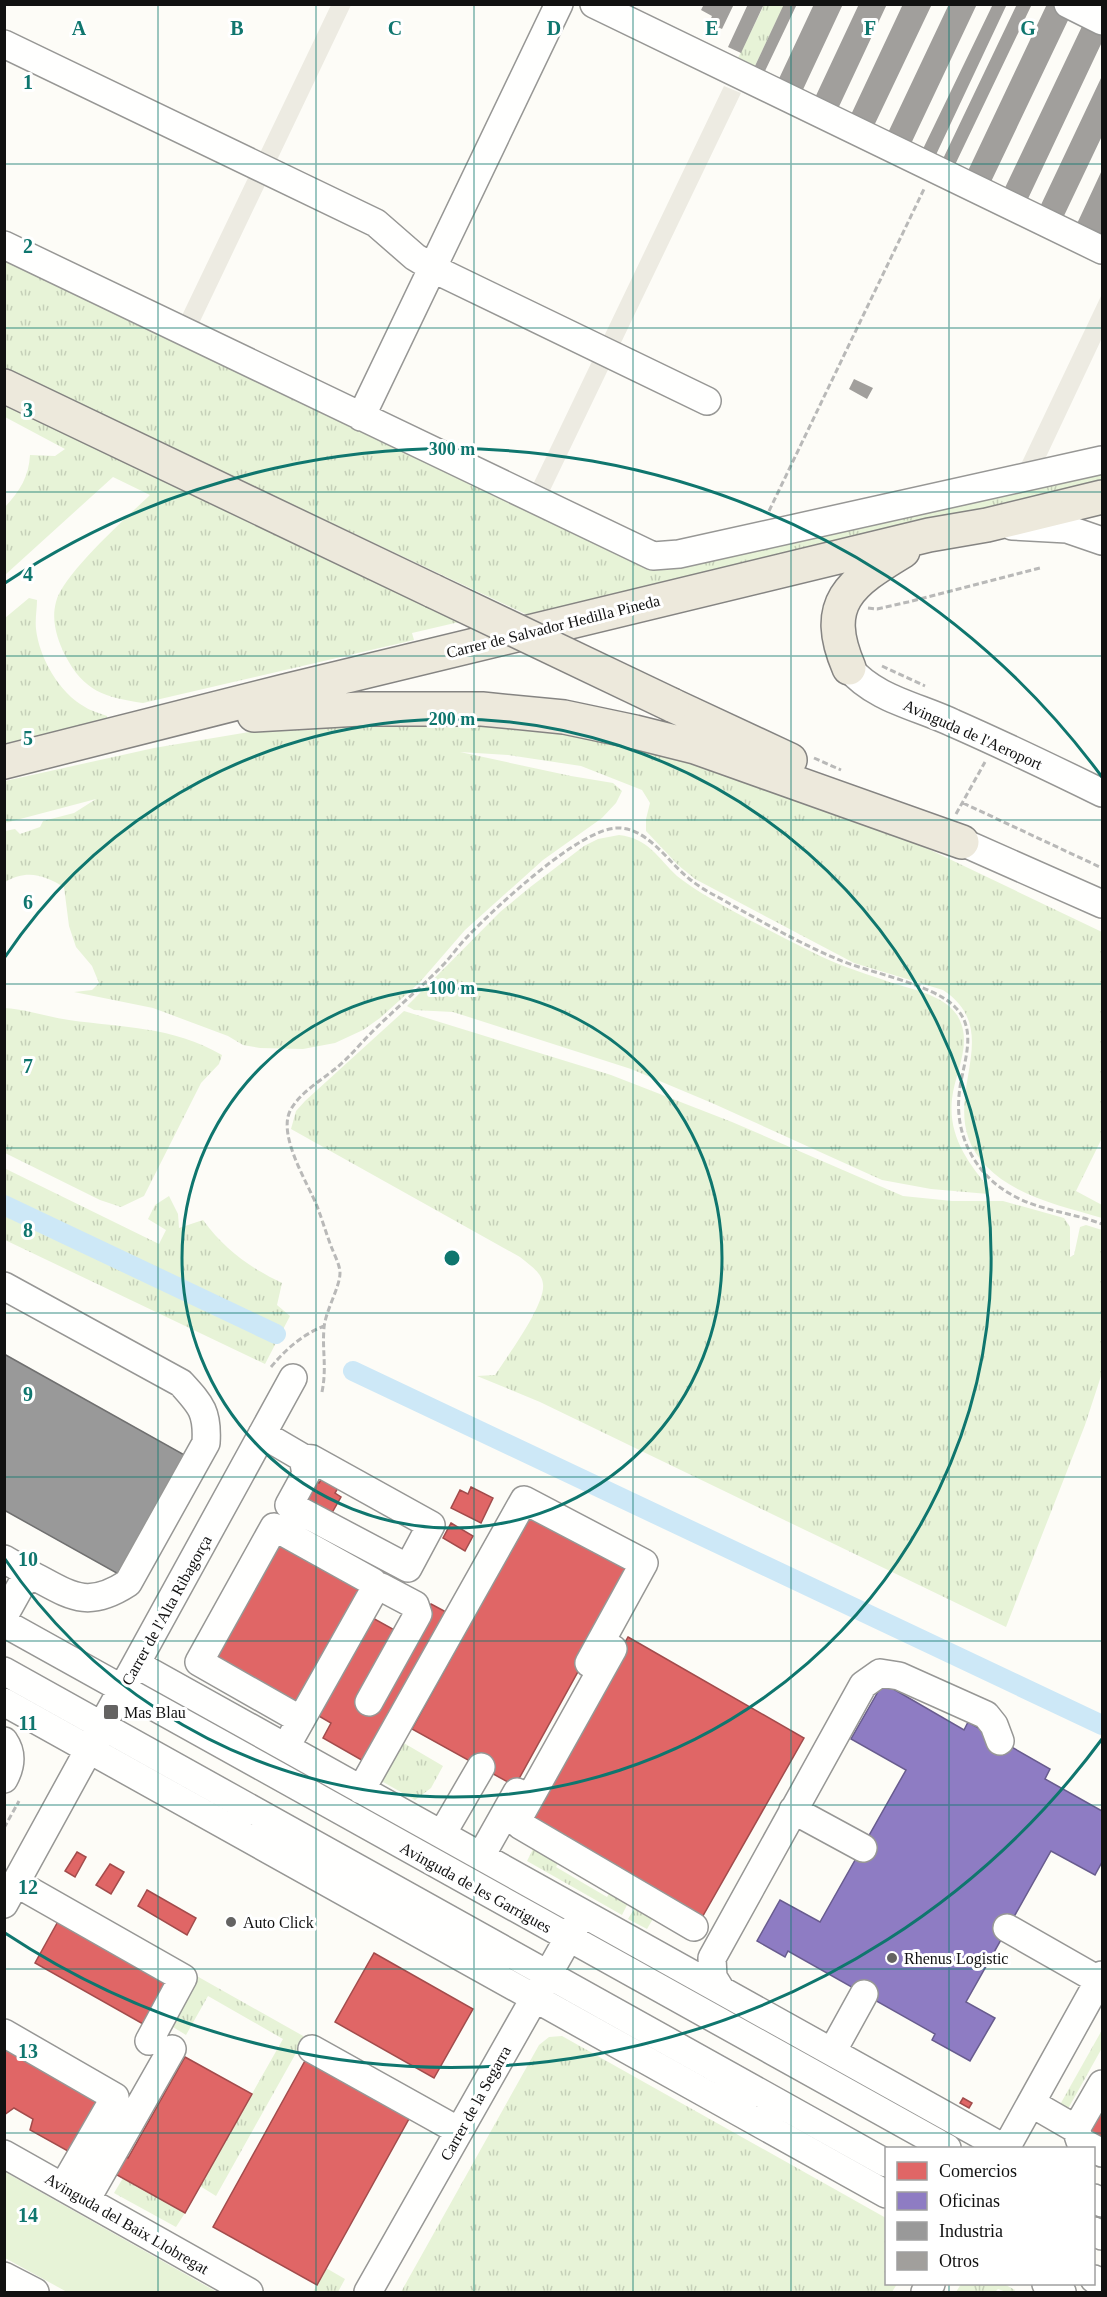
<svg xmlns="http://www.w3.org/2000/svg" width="1107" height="2297" font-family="'Times New Roman',serif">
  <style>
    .grass { fill: url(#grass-tufts) }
    .park { fill: #e7f3d7 }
    .plaza { fill: #edebe2 }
    .shops { fill: #e06666; stroke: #a24c4c; stroke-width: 1.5 }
    .offices { fill: #8e7cc3; stroke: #685c8e; stroke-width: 1.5 }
    .industry { fill: #999; stroke: #707070; stroke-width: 1.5 }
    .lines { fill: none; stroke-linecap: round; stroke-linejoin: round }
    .canal { stroke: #cde8f7; stroke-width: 20 }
    .building { fill: #a19f9c }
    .minor-casing { stroke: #979795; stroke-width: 30 }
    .major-casing { stroke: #858482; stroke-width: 36 }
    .path { stroke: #b9b9b8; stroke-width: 3; stroke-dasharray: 6 3; stroke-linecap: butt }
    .minor { stroke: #fffffe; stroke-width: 27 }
    .major { stroke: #ede9dc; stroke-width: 33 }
    .major-bridge-casing { stroke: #858482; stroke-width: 36; stroke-linecap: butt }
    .major-bridge { stroke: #ede9dc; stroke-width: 33 }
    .grid { fill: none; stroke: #0f766e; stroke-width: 1.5; stroke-opacity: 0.55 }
    .ring { fill: none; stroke: #0f766e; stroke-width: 3 }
    .poi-dot { fill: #646362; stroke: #fff; stroke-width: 2 }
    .labels { text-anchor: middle; stroke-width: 6; stroke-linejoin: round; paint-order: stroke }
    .street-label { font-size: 16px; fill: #111; stroke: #fff }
    .poi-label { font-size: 16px; fill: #111; stroke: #fff; text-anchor: start }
    .grid-label { font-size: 20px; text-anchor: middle; font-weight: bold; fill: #0f766e; stroke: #fff; stroke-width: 6; stroke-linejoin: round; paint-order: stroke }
    .centre { fill: #0f766e; stroke: #fff; stroke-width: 3 }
    .ring-label { font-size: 18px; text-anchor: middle; font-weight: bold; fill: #0f766e; stroke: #fff; stroke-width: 6; stroke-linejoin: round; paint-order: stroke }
  </style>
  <defs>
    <pattern id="grass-tufts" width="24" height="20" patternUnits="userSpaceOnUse" patternTransform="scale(1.5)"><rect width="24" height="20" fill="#e7f3d7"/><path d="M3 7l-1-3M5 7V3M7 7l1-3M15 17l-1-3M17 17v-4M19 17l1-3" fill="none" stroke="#c5cfb8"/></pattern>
  </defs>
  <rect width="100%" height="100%" fill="#fdfcf7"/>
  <path class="grass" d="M764 5H784L755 66 738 58Z
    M4 257 644 567 1102 464V481L536 619 5 370Z
    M4 399 472 619 412 633 414 640 143 703C105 697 84 692 65 655 57 639 51 620 56 602 63 574 128 516 150 495L113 477 5 575V507C20 491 29 476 30 455L55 456 65 449 5 417Z
    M29 598 37 600C37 609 35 619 36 629 39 657 59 693 85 707 91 711 100 713 107 716V722L5 751V618Z
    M495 721 675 753 774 787 920 845 1102 932V1138L1076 1191 1102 1205V1218C1063 1206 1016 1197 986 1166 928 1105 1012 1036 943 990L854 963 695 879 678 865 646 831V819L650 803 642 790 581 766 508 755 460 752 571 776 613 783 622 791 616 803 602 818 543 860 465 930 420 982 380 1018 363 1030 335 1043 303 1049 260 1048 243 1045 228 1036 153 1008 74 992 92 990 99 983 92 966 76 947 69 926 64 887C44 875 27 869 5 882V831L15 829 20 834 40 827 43 821 74 813 96 799 5 823V781L154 748 255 731 337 723Z
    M619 835C648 838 658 858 677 876 685 882 695 889 703 894 739 915 776 934 812 952 835 964 860 972 884 980 908 989 942 993 957 1015 974 1042 955 1072 952 1099 948 1136 968 1163 990 1189L988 1194 931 1189 882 1180 712 1103 631 1069 453 1012 414 1010 407 1006 500 912 529 888 584 846 598 839Z
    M4 1008C26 1009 47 1017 69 1020 124 1028 172 1026 222 1055L219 1064 201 1083 144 1196 121 1207 100 1200 5 1153Z
    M404 1011 611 1075 732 1122 903 1196 952 1201H1003L1064 1218 1070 1227V1257L1074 1255 1080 1227 1086 1225 1102 1230V1373L1085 1425 1006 1627 540 1402 477 1376 495 1375C507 1357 546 1304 543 1284 542 1272 528 1264 520 1257L291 1129 296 1111 305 1101Z
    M4 1168 159 1244 166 1230 148 1219 155 1205 169 1196 178 1214 179 1228 203 1220C225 1250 249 1267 282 1283L277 1305 290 1316 265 1364 5 1240Z
    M397 1739 443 1766 431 1788 415 1800 376 1778Z
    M540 1846 561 1858 556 1867 607 1897 613 1887 628 1903 622 1915 527 1861 533 1849Z
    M636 1906 654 1917 647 1929 628 1919Z
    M195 1975 305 2037 216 2196 200 2186 283 2039 208 1996 186 2035 168 2024Z
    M1102 2030V2048L1069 2107 1065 2110H1057Z
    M562 2036 886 2218V2284H897L892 2292H401L539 2045 549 2037Z
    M123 2178 185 2213 176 2227 114 2193Z
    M326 2268 345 2279 338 2292H313Z
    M961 2284H1004L1015 2290 1013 2292H1006L998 2289 995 2292H956Z"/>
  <path class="park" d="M5 2172 217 2292H67L5 2258Z"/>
  <path class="plaza" d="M331 5H351L193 336 176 328Z
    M724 86 741 93 543 505 527 497Z
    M1102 294V338L1038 474 1014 479Z"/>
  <path class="shops" d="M326 1472 342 1481 335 1493 341 1497 329 1518 300 1501 312 1479 319 1483Z
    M471 1487 493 1498 481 1523 451 1508 460 1490 468 1494Z
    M531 1513 634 1570 515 1786 412 1729Z
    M451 1523 473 1536 465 1551 443 1538Z
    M279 1536 364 1583 294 1708 209 1660Z
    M431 1604 448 1613 365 1762 323 1738 331 1723 317 1715 371 1617 400 1633 373 1710Z
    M628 1637 804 1738 700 1921 524 1821Z
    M77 1852 86 1857 75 1877 65 1871Z
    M110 1864 124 1872 111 1894 96 1885Z
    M147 1890 196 1918 187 1935 138 1906Z
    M61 1916 169 1977 143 2024 35 1963Z
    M374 1953 473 2009 434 2078 335 2022Z
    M4 2045 104 2101 75 2155 30 2130 33 2119 14 2108 4 2115Z
    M185 2057 252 2094 185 2213 92 2161 102 2143 128 2158Z
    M306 2059 410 2117 317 2285 213 2227Z
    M963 2098 972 2103 969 2108 960 2103Z
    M1102 2110V2140L1090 2133Z"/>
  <path class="offices" d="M883 1683 964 1730 968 1722 1050 1769 1045 1779 1102 1811V1862L1095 1875 1051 1851 966 2002 995 2018 970 2061 932 2040 935 2034 788 1951 785 1957 757 1941 780 1900 820 1922 906 1770 851 1739Z"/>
  <path class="industry" d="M4 1354 188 1457 122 1576 4 1510Z"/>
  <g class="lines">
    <path class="canal" d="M4 1205 276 1334
      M353 1371 1102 1725"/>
  </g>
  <path class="building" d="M704 4H734L722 29 709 23 712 16 701 10Z
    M748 4H764L741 53 728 47Z
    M784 4H797L765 71 755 66Z
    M814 4H843L800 96 776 85Z
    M859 4H887L836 113 813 102Z
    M903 4H932L872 130 849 119Z
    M949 4H977L909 148 886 137Z
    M993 4H1007L934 159 921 153Z
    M1017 4H1032L953 169 941 163Z
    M1047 4H1052L1071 14 989 186 966 175Z
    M1085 20 1102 28V42L1026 203 1003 192Z
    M1102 76V136L1062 220 1039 209Z
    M1102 170V230L1099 239 1075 228Z
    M854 379 873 388 867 399 849 389Z"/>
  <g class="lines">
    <defs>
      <path id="minor" d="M594 4 1102 250
        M1068 4 1102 21
        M4 44 376 223 415 257 440 272 707 401
        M4 245 653 556 679 554 1102 460
        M361 417 559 4
        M1012 526 1067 529 1102 541
        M849 668C875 699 917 706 953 723 1003 745 1053 769 1102 793
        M962 842 1102 904
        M4 1286 181 1383C201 1405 208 1412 206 1443L128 1583C85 1611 69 1594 28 1573L4 1616
        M262 1434 303 1458 306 1474 289 1505 408 1568 431 1525 312 1459 303 1458
        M4 1559 28 1573
        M4 1623 947 2148
        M613 1649 518 1819 520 1825 694 1927
        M136 1664 1004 2148
        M4 1671 886 2163
        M4 1702 886 2194
        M301 1720 199 1662 274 1527 373 1582V1592
        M292 1736 373 1592 381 1587 415 1605 418 1614 369 1702
        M4 1741C13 1754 11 1766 4 1779
        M361 1790 524 1500 644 1563 589 1663
        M793 1810 863 1848
        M442 1834 481 1767
        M481 1856 517 1792
        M16 1883 183 1978 149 2041
        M4 1904 293 1378
        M1007 1928 1100 1981
        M721 1990 713 1977 712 1958 863 1685 880 1673 899 1676 986 1715 994 1725 1000 1741
        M4 2033 115 2097 63 2187
        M312 2049 459 2131
        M832 2052 864 1994
        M1031 2103 1076 2129 1080 2141 1102 2153
        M1076 2129 1102 2084
        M1006 2148 1102 1975
        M4 2154 249 2292
        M1094 2198 1102 2203
        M86 2200 172 2049
        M1094 2231 1102 2236
        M4 2276 35 2292
        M1094 2279 1102 2284
        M1046 2284 1062 2292
        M368 2292 577 1923
        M925 2292 931 2284"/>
      <path id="major" d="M4 386 433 591
        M849 668C821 603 850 583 903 551
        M672 705 790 760
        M254 715 360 709H482L564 717 635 732 695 747 962 842
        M4 762 289 690 929 535 987 525 1102 497"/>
    </defs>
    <use href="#minor" class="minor-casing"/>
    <use href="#major" class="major-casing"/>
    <path class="path" d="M769 511 925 187
      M868 608 877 609 908 602 1040 568
      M882 666 925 686
      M814 758 841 770
      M963 803 1102 868
      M956 814 985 762
      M271 1367C286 1349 302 1335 324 1326
      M322 1392C327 1367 322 1351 324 1328 325 1312 340 1287 340 1273 340 1265 334 1254 331 1246 326 1233 322 1219 317 1206 307 1182 278 1136 290 1111 300 1091 326 1078 342 1063 353 1053 362 1042 372 1032 396 1008 422 987 445 963 453 954 460 944 468 936 496 907 579 829 617 828 646 827 667 860 686 876 695 884 706 891 716 896 755 918 795 941 837 959 869 973 933 984 955 1007 980 1032 961 1066 959 1096 955 1137 977 1177 1014 1196 1041 1211 1074 1213 1102 1224
      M4 1828 19 1801"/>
    <use href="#minor" class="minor"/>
    <use href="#major" class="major"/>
    <defs>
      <path id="major-bridge" d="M433 591 672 705"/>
    </defs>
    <use href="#major-bridge" class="major-bridge-casing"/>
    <use href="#major-bridge" class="major-bridge"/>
  </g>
  <path class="grid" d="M158 4V2292M316 4V2292M474 4V2292M633 4V2292M791 4V2292M949 4V2148M4 164H1102M4 328H1102M4 492H1102M4 656H1102M4 820H1102M4 984H1102M4 1148H1102M4 1313H1102M4 1477H1102M4 1641H1102M4 1805H1102M4 1969H1102M4 2133H1102M949 2284V2292"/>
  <g class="ring">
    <circle cx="452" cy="1258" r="270"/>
    <path d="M5 957A539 539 0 1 1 5 1559"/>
    <path d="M1102 1739A809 809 0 0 1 5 1933M5 583A809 809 0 0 1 1102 777"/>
  </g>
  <g class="poi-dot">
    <rect x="103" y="1704" width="16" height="16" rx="3"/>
    <circle cx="231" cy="1922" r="6"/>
    <circle cx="892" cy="1958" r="6"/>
  </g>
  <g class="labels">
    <g class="street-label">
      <text transform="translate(553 626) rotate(-14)" y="6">Carrer de Salvador Hedilla Pineda</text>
      <text transform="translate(973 734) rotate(24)" y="6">Avinguda de l'Aeroport</text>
      <text transform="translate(166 1610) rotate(-61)" y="6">Carrer de l'Alta Ribagorça</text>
      <text transform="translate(476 1887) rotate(29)" y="6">Avinguda de les Garrigues</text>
      <text transform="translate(475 2103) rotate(-61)" y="6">Carrer de la Segarra</text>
      <text transform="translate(127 2223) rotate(30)" y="6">Avinguda del Baix Llobregat</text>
    </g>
    <g class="poi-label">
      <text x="124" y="1718">Mas Blau</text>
      <text x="243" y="1928">Auto Click</text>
      <text x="904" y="1964">Rhenus Logistic</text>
    </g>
  </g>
  <g class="grid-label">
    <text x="79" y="35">A</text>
    <text x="237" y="35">B</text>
    <text x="395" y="35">C</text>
    <text x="554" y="35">D</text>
    <text x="712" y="35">E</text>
    <text x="870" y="35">F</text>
    <text x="1028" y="35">G</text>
    <text x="28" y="89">1</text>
    <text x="28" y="253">2</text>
    <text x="28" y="417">3</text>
    <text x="28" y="581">4</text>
    <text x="28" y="745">5</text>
    <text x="28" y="909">6</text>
    <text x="28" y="1073">7</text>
    <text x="28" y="1237">8</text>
    <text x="28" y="1401">9</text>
    <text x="28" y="1566">10</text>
    <text x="28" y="1730">11</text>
    <text x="28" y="1894">12</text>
    <text x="28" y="2058">13</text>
    <text x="28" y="2222">14</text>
  </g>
  <circle cx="452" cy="1258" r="9" class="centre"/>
  <g class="ring-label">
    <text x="452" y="455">300 m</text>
    <text x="452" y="725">200 m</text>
    <text x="452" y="994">100 m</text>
  </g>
  <rect width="1107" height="2297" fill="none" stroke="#111111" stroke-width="12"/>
  <rect x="885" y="2147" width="210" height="138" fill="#ffffff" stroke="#a0a0a0" stroke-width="1.5"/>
  <rect x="897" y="2162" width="30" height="18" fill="#e06666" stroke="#a0a0a0" stroke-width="1.5"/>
  <text x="939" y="2177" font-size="18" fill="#111111">Comercios</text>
  <rect x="897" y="2192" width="30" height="18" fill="#8e7cc3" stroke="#a0a0a0" stroke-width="1.5"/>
  <text x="939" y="2207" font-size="18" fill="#111111">Oficinas</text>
  <rect x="897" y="2222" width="30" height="18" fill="#999999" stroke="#a0a0a0" stroke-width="1.5"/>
  <text x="939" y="2237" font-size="18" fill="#111111">Industria</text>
  <rect x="897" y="2252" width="30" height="18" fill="#a19f9c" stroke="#a0a0a0" stroke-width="1.5"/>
  <text x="939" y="2267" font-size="18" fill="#111111">Otros</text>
</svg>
